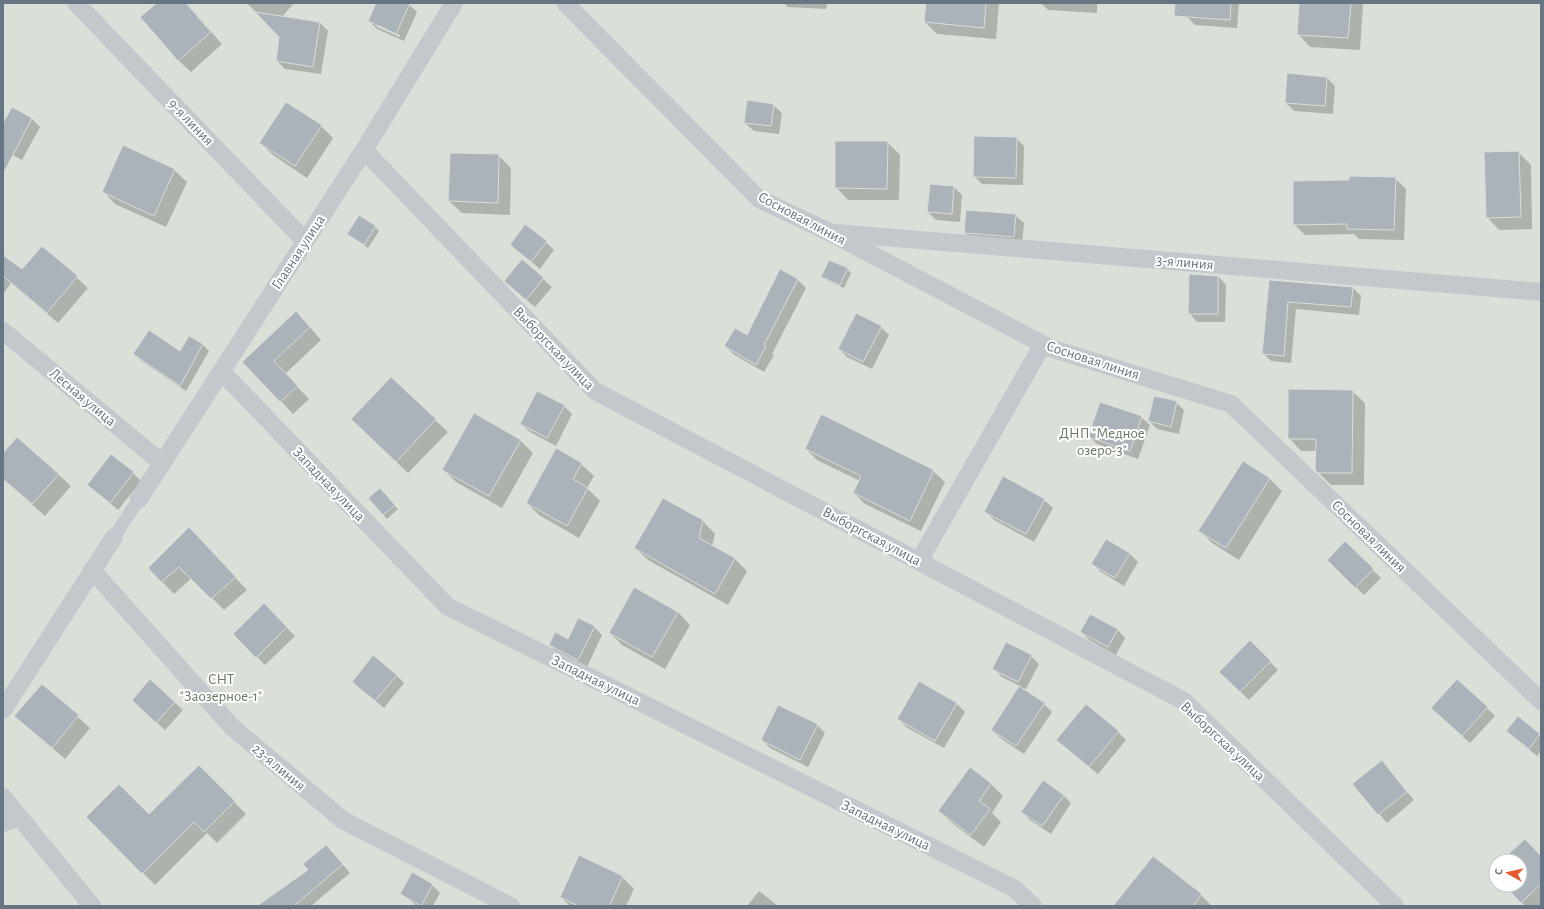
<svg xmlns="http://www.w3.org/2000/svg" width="1544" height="909" font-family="'Alegreya Sans',sans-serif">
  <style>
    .green { fill: #dadfd7; fill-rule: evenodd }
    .shadow { fill: #0003; fill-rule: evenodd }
    .building { fill: #aab3b9; stroke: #dcdcda }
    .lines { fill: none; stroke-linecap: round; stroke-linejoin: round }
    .pedestrian { stroke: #c3c8cc; stroke-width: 13 }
    .minor { stroke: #c3c8cc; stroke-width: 18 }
    .labels { text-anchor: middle; stroke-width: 4; stroke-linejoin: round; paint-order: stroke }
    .street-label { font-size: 15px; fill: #657583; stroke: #fff }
    .park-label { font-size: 15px; fill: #687a64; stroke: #fff }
  </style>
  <rect width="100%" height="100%" fill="#fafaf8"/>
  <path class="green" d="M3 3H1541V906H3ZM1496 861H1520V885H1496Z"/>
  <path class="shadow" d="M159 3H186L222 44 191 72 178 60Z
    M247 3H294L282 17 320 23 328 31 321 74 285 69 277 61 280 37Z
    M377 3H407L417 12 404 41 377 29 369 21ZM377 24 400 35V37L377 27Z
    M784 3H827L826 9 788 7Z
    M927 3H999L996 39 937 34 925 22Z
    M1041 3H1097V13L1048 10Z
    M1188 3H1239L1237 28 1195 25 1187 17Z
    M1300 3H1361L1363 5 1360 50 1310 47 1298 34Z
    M1327 78 1335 86 1333 114 1294 111 1286 103Z
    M773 105 782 113 779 134 754 131 745 123Z
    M12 108 32 119 40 127 22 160 3 150V126Z
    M321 126 333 138 307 178 273 155 260 143Z
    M1016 138 1024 146 1023 185 982 184 974 176Z
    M887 142 900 155 899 200H848L836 187Z
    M1518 152 1531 165 1532 229 1499 230 1487 217Z
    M451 154 498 155 511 168 510 215 462 213 449 201Z
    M174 170 187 182 166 227 115 204 103 191Z
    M1395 178 1406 189 1404 240 1359 239 1354 234 1305 235 1294 224 1350 181Z
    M954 187 962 195 960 222 936 220 928 212Z
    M1015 215 1024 223 1022 245 973 241 965 233Z
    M375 227 379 231 368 248 348 234Z
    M546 242 554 250 540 269 511 245Z
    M43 247 88 288 58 323 11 283 3 294V256L22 271Z
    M847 269 851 273 844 288 826 280 823 277Z
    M1218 276 1226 285 1225 322H1197L1189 313Z
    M543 279 552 287 535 307 513 289Z
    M798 280 806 288 772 354 774 355 764 372 733 354 725 346 747 336Z
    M1270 281 1353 288 1361 296 1359 315 1296 309 1291 363 1271 361 1263 353Z
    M308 325 321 340 285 374 309 399 293 414 244 362Z
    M881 327 889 335 872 369 847 357 839 349Z
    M189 338 203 345 209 351 186 391 140 360 134 354 181 353Z
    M1352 391 1365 403 1364 485H1331L1316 470V451H1301L1289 438Z
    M1176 402 1184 410 1179 434 1157 429 1149 421Z
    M564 406 572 414 556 446 530 432 521 424Z
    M475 415 521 441 533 453 502 508 456 482 443 469Z
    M1141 417 1150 425 1138 459 1097 444 1089 436Z
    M435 420 448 432 408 473 365 432Z
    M806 449 933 471 945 482 921 531 865 504 854 493 860 481 817 460Z
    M3 455 58 474 71 486 45 516 3 479Z
    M1243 462 1270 479 1282 491 1239 560 1212 543 1200 531Z
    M581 464 594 476 587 488 600 501 579 538 539 515 527 503Z
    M133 473 141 481 118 510 88 485Z
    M383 493 398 509 387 519 369 498Z
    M1044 500 1053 508 1034 542 994 520 986 512Z
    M703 521 715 534 712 546 735 559 747 571 728 605 648 560 635 548Z
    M189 528 247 590 224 610 192 578 174 594 149 568Z
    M1107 541 1130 554 1138 562 1124 586 1101 572 1093 564Z
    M1345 543 1381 578 1364 595 1328 560Z
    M264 605 295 636 265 665 234 634Z
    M678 612 690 625 665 669 622 645 610 633Z
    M594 627 602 635 587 667 558 653 550 645 569 640Z
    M1117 629 1125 638 1116 655 1089 640 1081 632Z
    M1250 642 1278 670 1249 700 1220 672Z
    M1031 656 1039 664 1026 689 1021 688 1044 704 1052 712 1024 754 1000 738 992 730 1020 686 1002 677 994 669Z
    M396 675 404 683 384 708 353 682Z
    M1458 680 1495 716 1470 743 1440 716Z
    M919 682 957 704 965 712 944 748 906 727 898 718Z
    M42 685 90 728 65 759 16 716Z
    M174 702 183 710 165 730 141 708Z
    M779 706 817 725 825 733 808 767 770 748 762 740Z
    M1518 718 1541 737V751L1537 756 1516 739Z
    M1118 732 1126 740 1098 774 1066 748Z
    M1382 762 1414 800 1387 823 1354 784Z
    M199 766 246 814 217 843 207 833 155 885 87 817 149 815Z
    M970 768 991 784 1003 796 992 813 1001 822 984 847 952 823 939 811Z
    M1063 795 1071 803 1051 834 1030 820 1022 812Z
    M334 854 350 873 311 906H259Z
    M1541 857V906H1525L1506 885H1520V861H1502Z
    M1496 867V875L1492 871Z
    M622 877 634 889 626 906H570L561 897Z
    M432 885 440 893 433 906H417L402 894Z
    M759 891 778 906H747Z
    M1201 895 1212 906H1114Z"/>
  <path class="building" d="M157 3H186L211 32 178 61 140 17Z
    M376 3H410L396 34 368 21Z
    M926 3H986L984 28 924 22Z
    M1175 3H1231L1230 20 1174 16Z
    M1299 3H1351L1348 38 1297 35Z
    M255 12 320 22 313 67 276 61 279 37Z
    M1287 73 1327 77 1325 106 1285 103Z
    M747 100 774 104 771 126 744 123Z
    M286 102 322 125 295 166 259 143Z
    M12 107 32 118 3 174V123Z
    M974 136 1017 137 1016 178 973 177Z
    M835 141H888L887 189 835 188Z
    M123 145 175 169 154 216 102 192Z
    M1519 151 1521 217 1486 218 1484 152Z
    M450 153 499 154 498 203 448 201Z
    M1349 176 1396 177 1394 230 1347 229V224L1293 225V181L1349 180Z
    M930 184 954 186 952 214 927 212Z
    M966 210 1016 214 1014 237 964 233Z
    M359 215 376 226 364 245 347 234Z
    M525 224 547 241 531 262 510 245Z
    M42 246 78 276 47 313 3 276V255L22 269Z
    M522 259 544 278 526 300 504 281Z
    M829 260 848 268 840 285 821 277Z
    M780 269 798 279 764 345 766 346 756 365 724 346 735 328 747 335Z
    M1189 274 1218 276V314H1188Z
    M1269 280 1353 287 1351 307 1288 302 1284 356 1262 354Z
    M296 311 310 327 274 361 298 386 280 402 242 362Z
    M856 313 882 326 863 362 838 349Z
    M149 330 180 351 189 336 203 344 180 386 133 354Z
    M391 377 436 419 396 462 351 419Z
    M1288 389 1353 390 1352 473H1318L1315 470 1316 439H1288Z
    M537 391 565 405 547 438 520 424Z
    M1154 396 1177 401 1171 427 1148 421Z
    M1100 402 1142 416 1130 451 1088 437Z
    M474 413 521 440 489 496 442 470Z
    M821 414 934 470 910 521 853 493 861 476 805 449Z
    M17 437 59 474 32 504 3 479V453Z
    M556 448 582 463 573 479 588 488 567 526 526 503Z
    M111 454 134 472 110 503 87 485Z
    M1243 461 1270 478 1226 548 1198 531Z
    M1003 476 1045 499 1026 534 984 512Z
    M380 488 395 505 383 515 368 498Z
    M663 498 703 520 699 538 735 558 715 594 634 548Z
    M189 527 236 577 211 599 179 567 161 582 148 568Z
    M1106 539 1130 553 1115 578 1091 564Z
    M1345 541 1374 569 1355 588 1327 560Z
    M634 587 678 612 652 657 609 633Z
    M264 603 287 627 256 658 233 634Z
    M1090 614 1118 629 1108 647 1080 632Z
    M578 618 595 626 578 660 549 645 555 632 568 639Z
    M1250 640 1271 661 1240 692 1219 672Z
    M1006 642 1032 655 1018 682 992 669Z
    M373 655 397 675 375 701 352 682Z
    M150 679 175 702 156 723 132 700Z
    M1457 679 1488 707 1462 736 1431 708Z
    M919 681 957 703 935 741 897 719Z
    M42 684 79 715 52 748 14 716Z
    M1019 686 1045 703 1016 746 991 730Z
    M1086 704 1119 731 1089 767 1056 740Z
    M778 705 818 724 800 760 761 740Z
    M1518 716 1540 734 1529 749 1506 731Z
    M1382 760 1407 792 1378 815 1352 784Z
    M199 765 235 801 204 832 194 822 142 874 86 817 119 784 149 814Z
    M970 767 991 783 979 801 990 809 971 835 938 811Z
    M1043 780 1064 795 1042 826 1021 812Z
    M1525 839 1541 856V884L1521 903 1504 885H1520V861H1501Z
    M326 845 343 864 294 906H257L308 870 303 864Z
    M579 855 623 876 609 906H578L560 897Z
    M1153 856 1202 894 1193 906H1113Z
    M412 872 433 884 421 906 400 894Z"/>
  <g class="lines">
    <path class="pedestrian" d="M114 537 139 499"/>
    <path class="minor" d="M76 3 305 241
      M565 3 759 199 829 232 1050 348 1231 404 1541 701
      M364 150 595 391 1184 701 1395 906
      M836 233 1541 292
      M3 331 162 463
      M221 371 447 606 1015 889 1033 906
      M139 499 364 150 454 3
      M919 561 1043 344
      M92 570 232 727 344 821 511 906
      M3 710 114 537
      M3 797 92 906
      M3 823 19 817"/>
  </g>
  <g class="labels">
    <g class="street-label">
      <text transform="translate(191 122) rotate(46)" y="5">9-я линия</text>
      <text transform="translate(802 218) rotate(28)" y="5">Сосновая линия</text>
      <text transform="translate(298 252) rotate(-57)" y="5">Главная улица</text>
      <text transform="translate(1185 262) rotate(5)" y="5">3-я линия</text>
      <text transform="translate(554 348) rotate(46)" y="5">Выборгская улица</text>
      <text transform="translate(1093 360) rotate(18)" y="5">Сосновая линия</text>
      <text transform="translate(83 397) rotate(40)" y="5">Лесная улица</text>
      <text transform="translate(329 484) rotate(46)" y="5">Западная улица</text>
      <text transform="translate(872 536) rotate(28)" y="5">Выборгская улица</text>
      <text transform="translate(1369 536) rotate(44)" y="5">Сосновая линия</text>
      <text transform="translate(596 680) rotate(26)" y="5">Западная улица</text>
      <text transform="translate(1223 741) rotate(43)" y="5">Выборгская улица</text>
      <text transform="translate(279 767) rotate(40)" y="5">23-я линия</text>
      <text transform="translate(886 825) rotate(26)" y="5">Западная улица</text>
    </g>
    <g class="park-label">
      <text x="1102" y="438">ДНП "Медное<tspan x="1102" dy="17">озеро-3"</tspan></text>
      <text x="221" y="684">СНТ<tspan x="221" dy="17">"Заозерное-1"</tspan></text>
    </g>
  </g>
  <rect width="1544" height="909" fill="none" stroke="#657583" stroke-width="8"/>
  <g transform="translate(1508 873) rotate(278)"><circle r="19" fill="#ffffff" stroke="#c1c8cd"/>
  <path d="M0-3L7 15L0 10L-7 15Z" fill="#e35a2e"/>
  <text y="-6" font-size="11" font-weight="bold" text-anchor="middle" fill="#657583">С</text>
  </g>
</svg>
